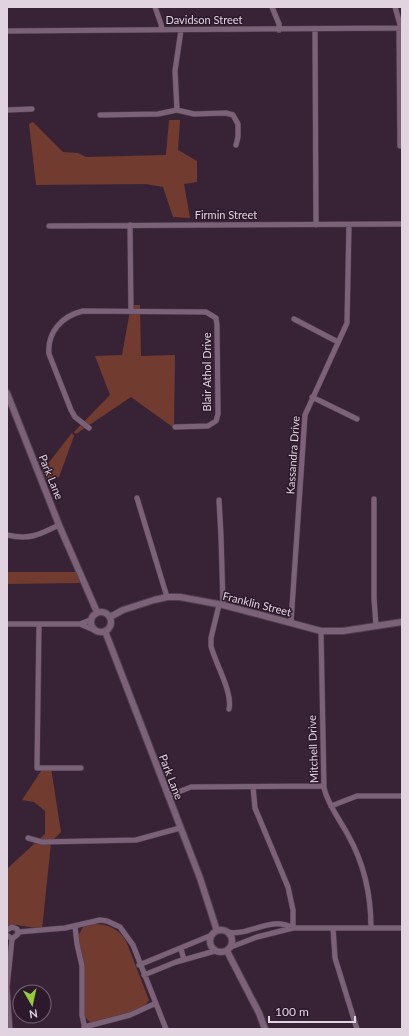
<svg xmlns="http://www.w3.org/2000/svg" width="409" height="1036" font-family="Lato,sans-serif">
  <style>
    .green { fill: #723b30 }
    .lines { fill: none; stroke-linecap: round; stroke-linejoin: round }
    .minor-casing { stroke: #514050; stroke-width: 6 }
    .tertiary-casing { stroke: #514050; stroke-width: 8 }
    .minor { stroke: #7b6278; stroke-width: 5 }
    .tertiary { stroke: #7b6278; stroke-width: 6 }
    .labels { text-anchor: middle; stroke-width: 3; stroke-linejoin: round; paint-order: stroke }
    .street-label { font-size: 11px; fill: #e1d3e0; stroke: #2d192c }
  </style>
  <rect width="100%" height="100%" fill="#382336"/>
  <path class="green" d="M169 120H180L178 150 197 161V182L184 184 190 218 173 217 163 187 146 184 36 185 29 124 33 122 63 152 78 153 86 157 166 155Z
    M131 305H140L141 356 175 355 174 428 131 397 76 434 74 432 110 395 95 356 122 355Z
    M72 433 74 436 59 477 41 479 39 475Z
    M7 572H77L81 583 7 584Z
    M43 768H51L61 832 51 842H36L45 834V811L34 802 22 800Z
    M35 843H51L42 929 17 925 7 926V869Z
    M93 924C108 924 118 928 126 941L149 1000C142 1014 106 1019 91 1023L84 1016 78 936 83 927Z"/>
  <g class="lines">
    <defs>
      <path id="minor" d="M155 7 161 24 162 30
        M272 7 279 24V30
        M395 7 401 28
        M399 28 400 146
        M315 30 316 225
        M7 31 402 28
        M7 110 32 109
        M177 110 175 71 181 30
        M100 115 158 114 177 110 194 114 226 113 233 115 238 124V137L236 145
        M130 225 131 311
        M49 226 402 224
        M294 319 338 342
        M312 397 357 419
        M89 428 75 417 71 410 49 354C47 332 62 316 83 311L206 312 216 318 217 325 218 414 216 421 208 426 175 427
        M137 498 167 597
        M374 499V598L376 626
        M219 500 221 536 223 605
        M7 535C30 540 39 535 59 525
        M219 605 211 638V646C215 663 233 692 229 709
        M291 622 305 415 347 323 349 225
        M7 624H80L90 620
        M80 624 94 630
        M39 625 37 768H81
        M321 631 324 788C328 805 340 820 348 835 365 865 371 895 371 928
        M253 787 255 808 288 887 293 910V928
        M168 796 191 787 324 786
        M331 806 357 796H402
        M28 838 42 842 136 840 180 828
        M75 926 77 944 82 966V1015L85 1029
        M333 928 335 958 357 1029
        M7 930 12 927 17 929 18 934 12 939
        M18 932 65 928 100 920 107 921 120 927 133 945 166 1029
        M227 932C249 937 270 915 293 928
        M7 935 12 939
        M231 947 257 937 293 928H402
        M181 949 184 960
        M139 965 212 935
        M144 975 176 962 215 951
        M84 1027 130 1015 154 1004
        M10 1029 7 987 12 939"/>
      <path id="tertiary" d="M7 393 59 525 97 612
        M91 622a10 10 0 1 1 20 0a10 10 0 1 1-20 0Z
        M110 617 123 610 154 600 167 597H180L223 605 321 631H343L402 622
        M105 631 200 878 217 931
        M210 941a11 11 0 1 1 22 0a11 11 0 1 1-22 0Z
        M227 951 259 1013 265 1029"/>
    </defs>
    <use href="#minor" class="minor-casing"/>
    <use href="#tertiary" class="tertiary-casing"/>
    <use href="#minor" class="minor"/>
    <use href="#tertiary" class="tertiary"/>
  </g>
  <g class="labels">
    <g class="street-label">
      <text x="204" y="24">Davidson Street</text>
      <text x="226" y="219">Firmin Street</text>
      <text transform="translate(207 372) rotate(-90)" y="4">Blair Athol Drive</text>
      <text transform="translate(293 455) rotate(-86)" y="4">Kassandra Drive</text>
      <text transform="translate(51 477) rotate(68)" y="4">Park Lane</text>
      <text transform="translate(257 604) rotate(14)" y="4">Franklin Street</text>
      <text transform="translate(313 749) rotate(-92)" y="4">Mitchell Drive</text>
      <text transform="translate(171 777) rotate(69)" y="4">Park Lane</text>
    </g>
  </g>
  <rect width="409" height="1036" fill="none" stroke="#e1d3e0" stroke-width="16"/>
  <g transform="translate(32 1004) rotate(171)"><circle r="19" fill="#2d192c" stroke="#756374"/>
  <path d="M0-3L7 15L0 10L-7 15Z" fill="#96cc39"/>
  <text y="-6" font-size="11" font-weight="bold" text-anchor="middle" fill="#e1d3e0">N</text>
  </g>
  <path d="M269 1016v6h86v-6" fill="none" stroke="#e1d3e0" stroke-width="2"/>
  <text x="275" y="1016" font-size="12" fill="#e1d3e0" stroke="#2d192c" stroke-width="3" paint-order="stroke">100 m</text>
</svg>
